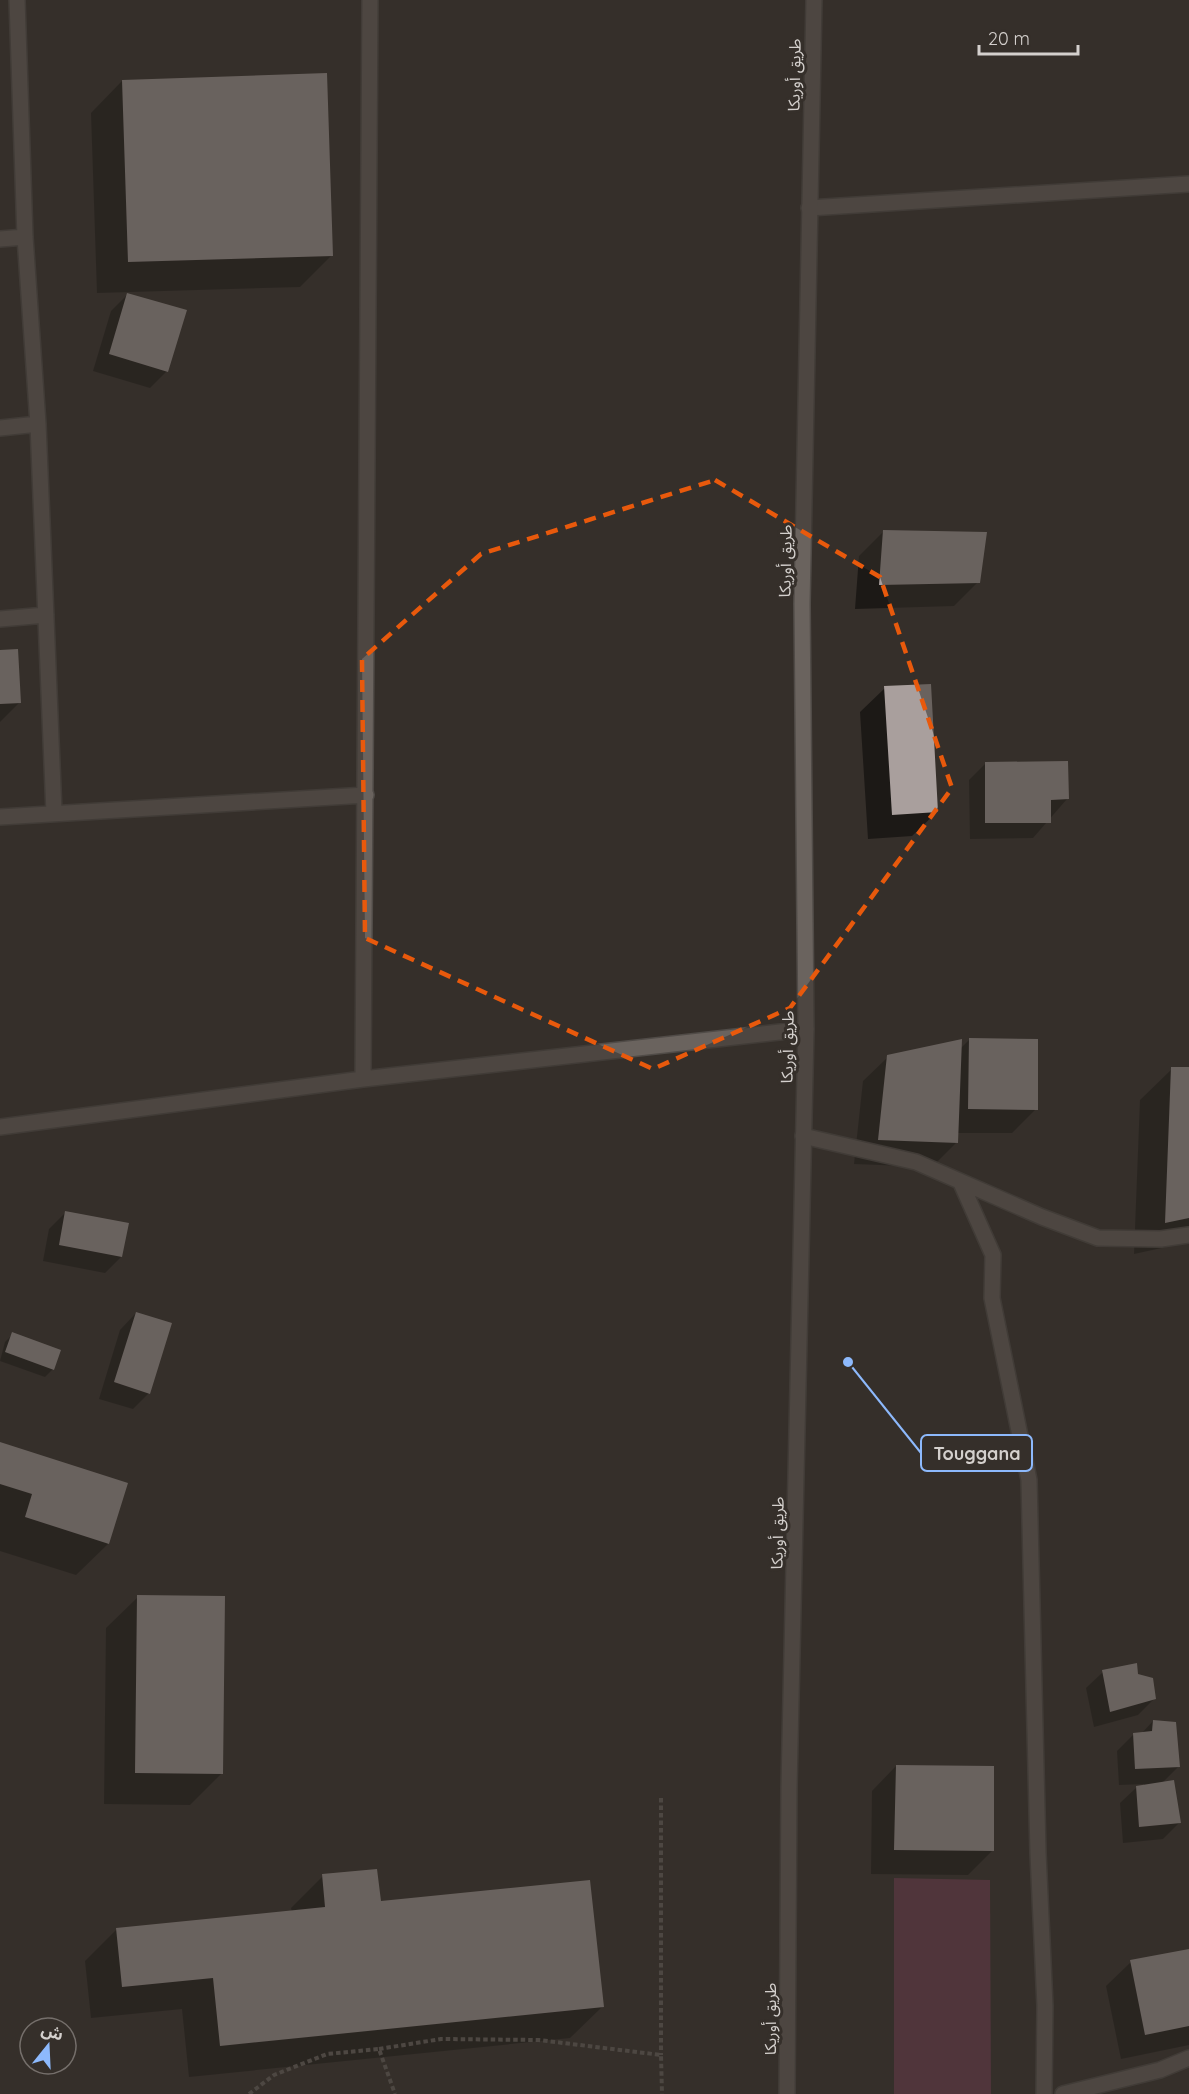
<svg xmlns="http://www.w3.org/2000/svg" width="1189" height="2094" font-family="Quicksand,'Noto Sans Arabic',sans-serif">
  <style>
    .green { fill: #713c51 }
    .shadow { fill: #0007 }
    .building { fill: #a99f9d }
    .lines { fill: none; stroke-linecap: round; stroke-linejoin: round }
    .lane-casing { stroke: #504b47; stroke-width: 18 }
    .street-casing { stroke: #504b47; stroke-width: 18 }
    .secondary-casing { stroke: #504b47; stroke-width: 18 }
    .path { stroke: #6a6560; stroke-width: 4; stroke-dasharray: 4.5 3; stroke-linecap: butt }
    .lane { stroke: #6a635e; stroke-width: 15 }
    .street { stroke: #6a635e; stroke-width: 15 }
    .secondary { stroke: #6a635e; stroke-width: 15 }
    .marked { fill: none; stroke: #e8590c; stroke-width: 4.5; stroke-dasharray: 12 8; stroke-linejoin: round }
    .labels { text-anchor: middle; stroke-width: 6; stroke-linejoin: round; paint-order: stroke }
    .street-label { font-size: 16px; fill: #d4d0cd; stroke: #352f2a }
    .leader { fill: none; stroke: #8db9fc; stroke-width: 2 }
    .callout-dot { fill: #8db9fc; stroke: #352f2a; stroke-width: 2 }
    .callout { fill: #352f2a; stroke: #8db9fc; stroke-width: 2 }
    .callout-label { font-size: 18px; text-anchor: middle; font-weight: bold; fill: #d4d0cd }
  </style>
  <rect width="100%" height="100%" fill="#352f2a"/>
  <path class="green" d="M894 1878 990 1880 991 2094H894Z"/>
  <path class="shadow" d="M122 81 332 255 300 287 97 293 91 113Z
    M128 294 167 371 150 388 93 371 111 311Z
    M883 532 978 582 954 606 855 609 859 556Z
    M0 652 20 702 0 722Z
    M885 688 937 812 912 836 868 839 860 712Z
    M985 764 1067 799 1033 838 970 839 969 780Z
    M969 1040 1036 1109 1012 1133H957V1142L932 1167 854 1164 863 1081 888 1057 960 1049Z
    M1172 1069H1189V1242L1134 1254 1140 1100Z
    M66 1212 121 1257 105 1273 43 1261 49 1229Z
    M136 1313 149 1393 133 1409 99 1399 120 1330Z
    M13 1334 53 1369 45 1377 0 1361 5 1342Z
    M0 1444 108 1544 76 1575 0 1551Z
    M138 1597 222 1773 190 1805 104 1804 106 1628Z
    M1103 1672 1137 1676 1154 1699 1138 1715 1094 1727 1086 1688Z
    M1153 1721 1179 1766 1161 1784 1179 1823 1163 1839 1123 1843 1120 1803 1137 1787 1144 1786V1784L1119 1785 1117 1751 1134 1734H1141Z
    M896 1766 992 1851 968 1875 871 1874 872 1791Z
    M323 1876 379 1903 602 2007 570 2038 189 2077 182 2009 91 2018 85 1961 116 1930 292 1912 291 1908Z
    M1189 1950V2045L1121 2059 1106 1986 1131 1962Z"/>
  <path class="building" d="M327 73 333 256 128 262 122 80Z
    M127 293 187 310 168 372 109 354Z
    M883 530 987 532 980 583 879 585Z
    M18 649 21 703 0 704V650Z
    M931 684 938 812 892 815 884 686Z
    M1068 761 1069 799 1051 800V823H985V762Z
    M969 1038 1038 1039V1110L968 1109Z
    M962 1039 958 1143 878 1140 887 1055Z
    M1171 1067H1189V1218L1165 1223Z
    M65 1211 129 1223 122 1257 59 1245Z
    M136 1312 172 1323 150 1394 114 1382Z
    M12 1332 61 1350 54 1370 5 1352Z
    M0 1442 128 1483 109 1544 25 1517 32 1494 0 1484Z
    M137 1595 225 1596 223 1774 135 1773Z
    M1137 1663 1138 1674 1153 1678 1156 1699 1110 1712 1102 1670Z
    M1153 1720 1176 1722 1180 1767 1135 1769 1133 1733 1152 1731Z
    M896 1765 994 1766V1851L894 1850Z
    M1174 1780 1181 1823 1139 1827 1136 1786Z
    M377 1869 381 1901 590 1880 604 2007 220 2046 213 1978 122 1987 116 1928 325 1907 322 1874Z
    M1189 1949V2026L1145 2035 1130 1960Z"/>
  <g class="lines">
    <defs>
      <path id="lane" d="M809 208 1189 184"/>
      <path id="street" d="M17 0 25 237 38 424 54 813
        M0 239 25 237
        M0 428 38 424
        M0 619 46 615
        M0 817 366 795
        M363 1079 370 0
        M0 1127 363 1079 806 1029
        M803 1136 916 1162 1042 1217 1098 1238 1161 1239 1189 1235
        M961 1183 993 1255 992 1298 1029 1480 1038 1853 1045 2006 1044 2094
        M1063 2094 1160 2070 1189 2058"/>
      <path id="secondary" d="M787 2094 789 1787 806 1029 802 604 814 0"/>
    </defs>
    <use href="#lane" class="lane-casing"/>
    <use href="#street" class="street-casing"/>
    <use href="#secondary" class="secondary-casing"/>
    <path class="path" d="M661 1798V2055
      M379 2049 441 2039 539 2040 661 2055 662 2094
      M249 2094 274 2075 327 2054 379 2049 395 2094"/>
    <use href="#lane" class="lane"/>
    <use href="#street" class="street"/>
    <use href="#secondary" class="secondary"/>
  </g>
  <path d="M0 0H1189V2094H0ZM715 480 880 577 952 788 790 1008 653 1069 365 938 362 659 481 554Z" fill="#352f2a" fill-opacity=".55" fill-rule="evenodd"/>
  <path class="marked" d="M715 480 880 577 952 788 790 1008 653 1069 365 938 362 659 481 554Z"/>
  <g class="labels">
    <g class="street-label">
      <text transform="translate(794 75) rotate(-89)" y="6">طريق أوريكا</text>
      <text transform="translate(785 561) rotate(-89)" y="6">طريق أوريكا</text>
      <text transform="translate(787 1047) rotate(-89)" y="6">طريق أوريكا</text>
      <text transform="translate(777 1533) rotate(-89)" y="6">طريق أوريكا</text>
      <text transform="translate(770 2019) rotate(-90)" y="6">طريق أوريكا</text>
    </g>
  </g>
  <path class="leader" d="M848 1362L921 1453"/>
  <circle class="callout-dot" cx="848" cy="1362" r="6"/>
  <rect class="callout" x="921" y="1435" width="111" height="36" rx="6"/>
  <g class="callout-label">
    <text x="977" y="1460">Touggana</text>
  </g>
  <g transform="translate(48 2046) rotate(18)"><circle r="28" fill="#352f2a" stroke="#756f6b" stroke-width="1.5"/>
  <path d="M0-4.5L10 22L0 15L-10 22Z" fill="#8db9fc"/>
  <text y="-9" font-size="16" font-weight="bold" text-anchor="middle" fill="#d4d0cd">ش</text>
  </g>
  <path d="M979 45v9h99v-9" fill="none" stroke="#d4d0cd" stroke-width="3"/>
  <text x="988" y="45" font-size="18" fill="#d4d0cd" stroke="#352f2a" stroke-width="4.5" paint-order="stroke">20 m</text>
</svg>
